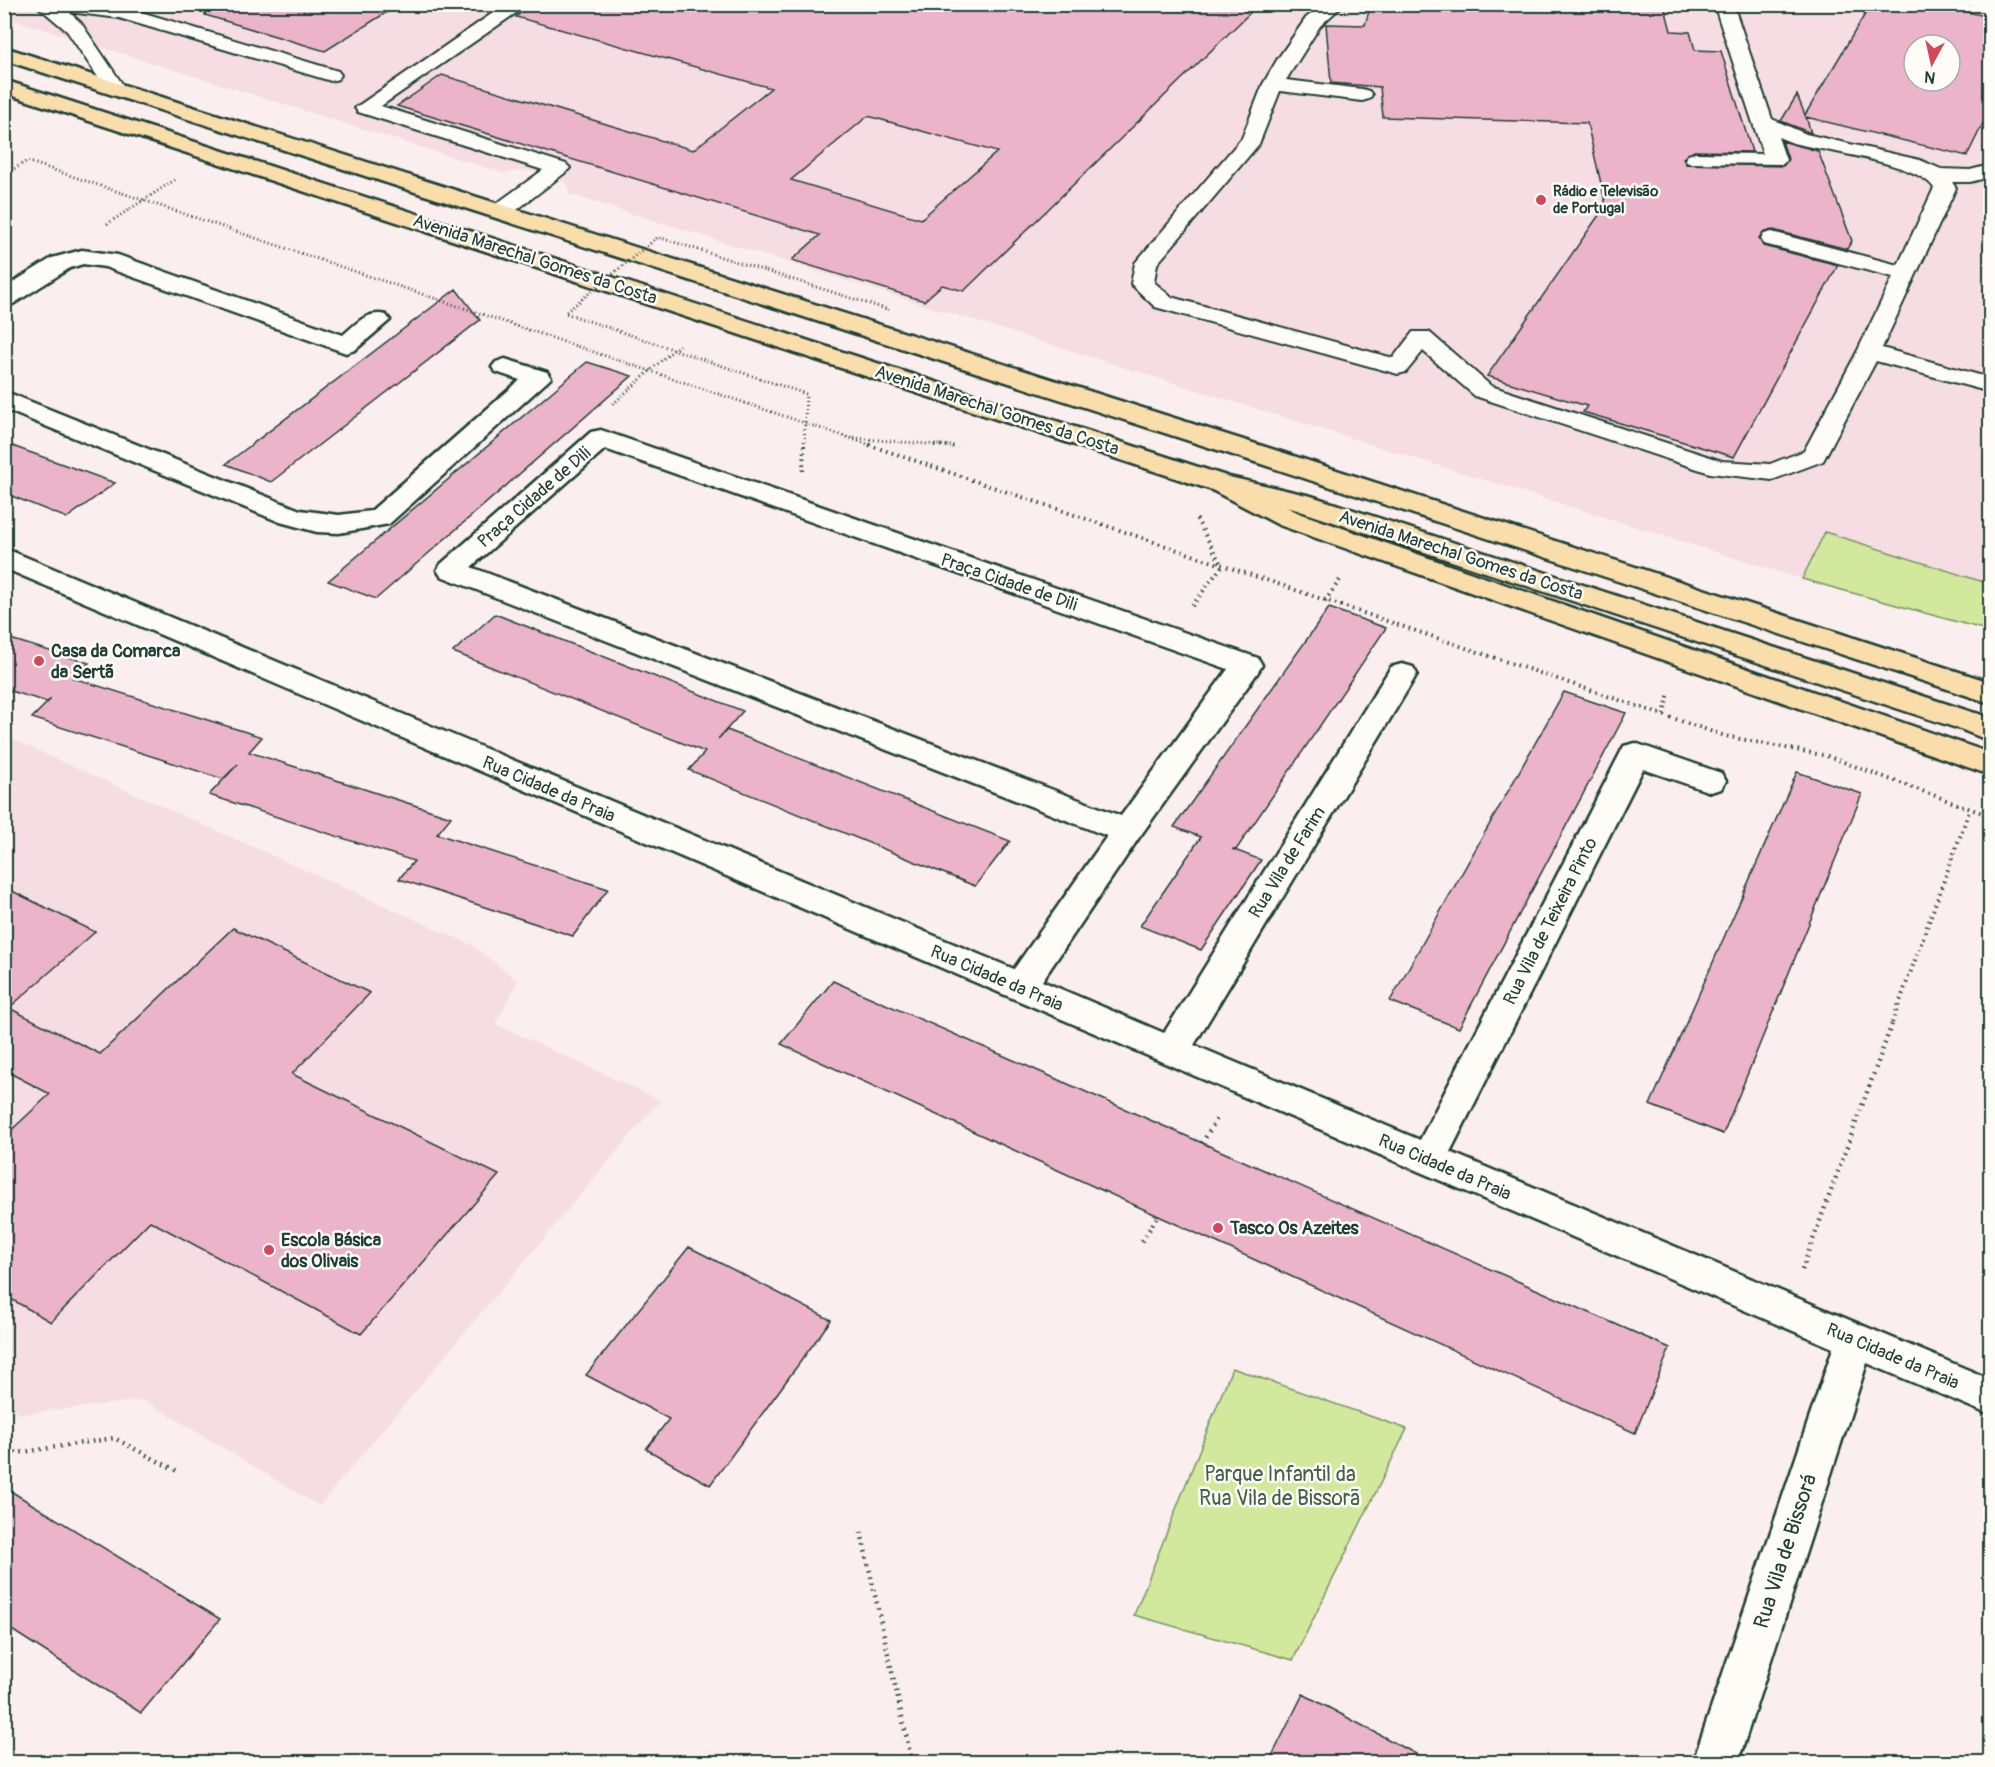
<svg xmlns="http://www.w3.org/2000/svg" width="1995" height="1767" font-family="Pangolin,sans-serif">
  <style>
    .built { fill: #f6dde3; fill-rule: evenodd }
    .green { fill: #d2e89d; stroke: #789268; stroke-width: 1.5 }
    .building { fill: #ecb4ca; stroke: #1f3d34; stroke-width: 1.5; fill-rule: evenodd }
    .lines { fill: none; stroke-linecap: round; stroke-linejoin: round }
    .lane-casing { stroke: #1f3d34; stroke-width: 4 }
    .street-casing { stroke: #1f3d34; stroke-width: 5 }
    .primary-casing { stroke: #1f3d34; stroke-width: 5 }
    .highway-casing { stroke: #1f3d34; stroke-width: 5 }
    .path-far2 { stroke: #1f3d34; stroke-width: 3; stroke-dasharray: 1 3; stroke-linecap: butt }
    .path-far1 { stroke: #1f3d34; stroke-width: 4; stroke-dasharray: 1.5 4.5; stroke-linecap: butt }
    .path { stroke: #1f3d34; stroke-width: 4.5; stroke-dasharray: 1.5 5; stroke-linecap: butt }
    .lane { fill: #fdfcf7; fill-rule: evenodd }
    .street { fill: #fdfcf7; fill-rule: evenodd }
    .primary { fill: #f9deab; fill-rule: evenodd }
    .highway { fill: #f9deab; fill-rule: evenodd }
    .path-bridge { stroke: #1f3d34; stroke-width: 3; stroke-dasharray: 1 3; stroke-linecap: butt }
    .poi-dot { fill: #d1495b; stroke: #fdfcf7; stroke-width: 2 }
    .labels { text-anchor: middle; stroke-width: 5; stroke-linejoin: round; paint-order: stroke }
    .far-poi-label { font-size: 15px; font-weight: bold; fill: #1f3d34; stroke: #fdfcf7; text-anchor: start }
    .street-label { font-size: 18px; fill: #1f3d34; stroke: #fdfcf7 }
    .poi-label { font-size: 18px; font-weight: bold; fill: #1f3d34; stroke: #fdfcf7; text-anchor: start }
    .near-park-label { font-size: 21px; fill: #435f49; stroke: #fdfcf7 }
    .near-street-label { font-size: 21px; fill: #1f3d34; stroke: #fdfcf7 }
  </style>
  <rect width="100%" height="100%" fill="#faeeee"/>
  <filter id="ink" filterUnits="userSpaceOnUse"><feTurbulence type="fractalNoise" baseFrequency=".0167" numOctaves="2"/><feDisplacementMap in="SourceGraphic" scale="12" xChannelSelector="R" yChannelSelector="G"/><feConvolveMatrix kernelMatrix="1 2 1 2 8 2 1 2 1" color-interpolation-filters="sRGB"/></filter>
  <g filter="url(#ink)">
    <path class="built" d="M4 5H1990V584L1825 533 1802 579 569 194 567 183 527 170 503 173 5 17ZM1914 45H1950V81H1914Z
      M5 736 472 945 518 981 495 1024 660 1100 319 1506 144 1400 21 1414 5 1405Z"/>
    <path class="green" d="M1825 532 1990 584V631L1802 579Z
      M1232 1368 1407 1429 1293 1660 1134 1615Z"/>
    <path class="building" d="M207 4H400L325 51 205 15Z
      M531 4H1259L964 291 942 285 924 301 792 260 820 235 397 106 442 75 693 150 771 88 516 17ZM868 116 997 152 921 219 791 180Z
      M1371 4H1664L1671 31 1690 32 1695 50 1721 51 1752 152 1694 151 1683 158 1686 164 1783 166 1788 159 1782 141 1818 151 1852 241 1847 249 1773 230 1763 232 1759 238 1763 246 1838 265 1734 457 1583 412 1587 406 1487 376 1606 205 1587 123 1383 117 1380 87 1331 83 1326 24 1365 25Z
      M1871 4H1932L1990 17V109L1967 156 1806 117 1811 133 1781 121 1797 95 1805 115ZM1914 45H1950V81H1914Z
      M456 289 480 320 271 482 226 464Z
      M587 362 632 376 376 599 328 581Z
      M4 443 115 483 67 518 4 493Z
      M1329 608 1386 628 1236 850 1232 849 1261 860 1201 950 1140 926 1201 837 1174 827Z
      M495 614 743 711 718 739 727 730 1010 841 975 886 689 770 705 752 453 652Z
      M4 637 89 663 73 678 262 737 249 752 451 817 437 834 608 889 573 936 399 879 414 861 209 795 238 764 223 779 32 718 51 699 47 702 4 689Z
      M1564 692 1626 713 1459 1028 1390 1001Z
      M1797 772 1862 794 1723 1134 1650 1105Z
      M4 887 95 932 9 1008 100 1054 233 928 370 993 292 1074 499 1175 361 1334 150 1221 51 1322 4 1295V1137L50 1094 4 1070Z
      M833 981 1670 1348 1635 1433 781 1044Z
      M689 1247 831 1320 710 1485 646 1449 669 1419 586 1375Z
      M4 1487 220 1619 141 1713 4 1625Z
      M1303 1694 1431 1762H1269Z"/>
    <g class="lines">
      <defs>
        <path id="lane" d="M35 4 121 6 338 71 341 75 338 79 331 81 119 18 69 12 81 23 125 88 122 92H108L67 31Z
          M506 4H529L381 106 566 164 570 168 566 172 509 216H493L490 211 493 206 543 170 358 112 355 108Z
          M1323 4H1344L1320 26 1286 80 1362 89 1369 91 1372 95 1369 99 1362 101 1280 91 1259 144 1157 264 1154 282 1171 297 1393 358 1413 332H1429L1491 386 1722 461 1770 464 1804 451 1857 352 1893 277 1764 244 1761 239 1764 234 1772 232 1898 265 1934 188C1919 163 1824 151 1793 143L1778 137 1786 160 1783 164 1688 163 1685 159 1688 155 1695 153 1763 154 1714 4H1733L1772 119 1806 134 1920 160 1941 169 1970 170 1990 165V177L1970 182H1952L1956 188 1882 348 1990 378V392L1876 361 1823 461 1772 480 1710 473 1475 396 1423 351 1406 372 1398 374 1155 307 1131 284 1135 263 1242 138 1263 84 1277 60 1306 18Z"/>
        <path id="street" d="M82 250 118 255 343 335C356 324 367 310 386 315L390 320 355 350 346 353 105 267 83 264 70 268 13 304 4 306V288L52 258Z
          M505 359 547 372 551 378 389 524 339 533 317 532 280 522 4 409V391L300 510 339 515 371 511 520 380 496 372 492 367 496 362Z
          M601 430 1258 658 1262 665 1258 672 1138 839 1042 981 1164 1033 1391 667 1402 664 1413 667 1417 674 1194 1045 1420 1140 1624 746 1635 743 1721 773 1726 781 1721 789 1710 792 1643 769 1450 1152 1990 1379V1415L1867 1363 1738 1762H1693L1833 1348 4 568V548L1014 969 1107 836 441 576 437 570 441 564 591 432ZM605 449 1228 669 1121 816 471 567Z"/>
        <path id="primary" d="M4 47 1278 451 1990 682V703L1258 463 4 60Z
          M4 80 1229 477 1311 496 1990 718V739L1294 509 1212 490 4 93Z"/>
        <path id="highway" d="M1222 476 1299 513 1990 753V775L1279 525 1212 490 1208 484 1212 478Z
          M1976 713 1990 718V741L1965 731 1961 724 1965 717Z"/>
      </defs>
      <use href="#lane" class="lane-casing"/>
      <use href="#street" class="street-casing"/>
      <use href="#primary" class="primary-casing"/>
      <use href="#highway" class="highway-casing"/>
      <path class="path-far2" d="M4 175 27 161 873 446
        M107 224 176 179
        M613 404 679 345
        M854 438 951 446
        M804 446 806 394"/>
      <path class="path-far1" d="M869 445 1725 736 1827 756 1990 816
        M934 445 958 447
        M803 471 804 445
        M1325 601 1342 577
        M1192 606 1222 566 1196 518
        M1664 715 1669 692
        M1892 1023 1970 809"/>
      <path class="path" d="M1202 1143 1218 1117
        M1142 1241 1158 1216
        M1802 1270 1893 1021
        M4 1445 17 1453 114 1438 177 1471
        M861 1532 912 1762"/>
      <use href="#lane" class="lane"/>
      <use href="#street" class="street"/>
      <use href="#primary" class="primary"/>
      <use href="#highway" class="highway"/>
      <path class="path-bridge" d="M806 394 565 313 658 237 889 310"/>
    </g>
  </g>
  <g class="poi-dot">
    <circle cx="1541" cy="200" r="6"/>
    <circle cx="39" cy="661" r="6"/>
    <circle cx="1218" cy="1228" r="6"/>
    <circle cx="269" cy="1250" r="6"/>
  </g>
  <g class="labels">
    <g class="far-poi-label">
      <text x="1553" y="196">Rádio e Televisão<tspan x="1553" dy="17">de Portugal</tspan></text>
    </g>
    <g class="street-label">
      <text transform="translate(535 259) rotate(18)" y="6">Avenida Marechal Gomes da Costa</text>
      <text transform="translate(997 410) rotate(18)" y="6">Avenida Marechal Gomes da Costa</text>
      <text transform="translate(534 497) rotate(-41)" y="6">Praça Cidade de Dili</text>
      <text transform="translate(1461 555) rotate(18)" y="6">Avenida Marechal Gomes da Costa</text>
      <text transform="translate(1009 582) rotate(19)" y="6">Praça Cidade de Dili</text>
      <text transform="translate(549 789) rotate(23)" y="6">Rua Cidade da Praia</text>
      <text transform="translate(1287 862) rotate(-58)" y="6">Rua Vila de Farim</text>
      <text transform="translate(1550 921) rotate(-63)" y="6">Rua Vila de Teixeira Pinto</text>
      <text transform="translate(997 978) rotate(23)" y="6">Rua Cidade da Praia</text>
      <text transform="translate(1445 1167) rotate(23)" y="6">Rua Cidade da Praia</text>
      <text transform="translate(1893 1356) rotate(23)" y="6">Rua Cidade da Praia</text>
    </g>
    <g class="poi-label">
      <text x="51" y="657">Casa da Comarca<tspan x="51" dy="21">da Sertã</tspan></text>
      <text x="1230" y="1234">Tasco Os Azeites</text>
      <text x="281" y="1246">Escola Básica<tspan x="281" dy="21">dos Olivais</tspan></text>
    </g>
    <g class="near-park-label">
      <text x="1280" y="1481">Parque Infantil da<tspan x="1280" dy="24">Rua Vila de Bissorã</tspan></text>
    </g>
    <g class="near-street-label">
      <text transform="translate(1785 1551) rotate(-72)" y="7">Rua Vila de Bissorá</text>
    </g>
  </g>
  <rect width="1995" height="1767" fill="none" stroke="#fdfcf7" stroke-width="24"/>
  <rect x="12" y="12" width="1971" height="1743" fill="none" stroke="#1f3d34" stroke-width="2" filter="url(#ink)"/>
  <g transform="translate(1932 63) rotate(188)"><circle r="28" fill="#fdfcf7" stroke="#a4b0a9" stroke-width="1.5"/>
  <path d="M0-4.5L10 22L0 15L-10 22Z" fill="#d1495b"/>
  <text y="-9" font-size="16" font-weight="bold" text-anchor="middle" fill="#1f3d34">N</text>
  </g>
</svg>
